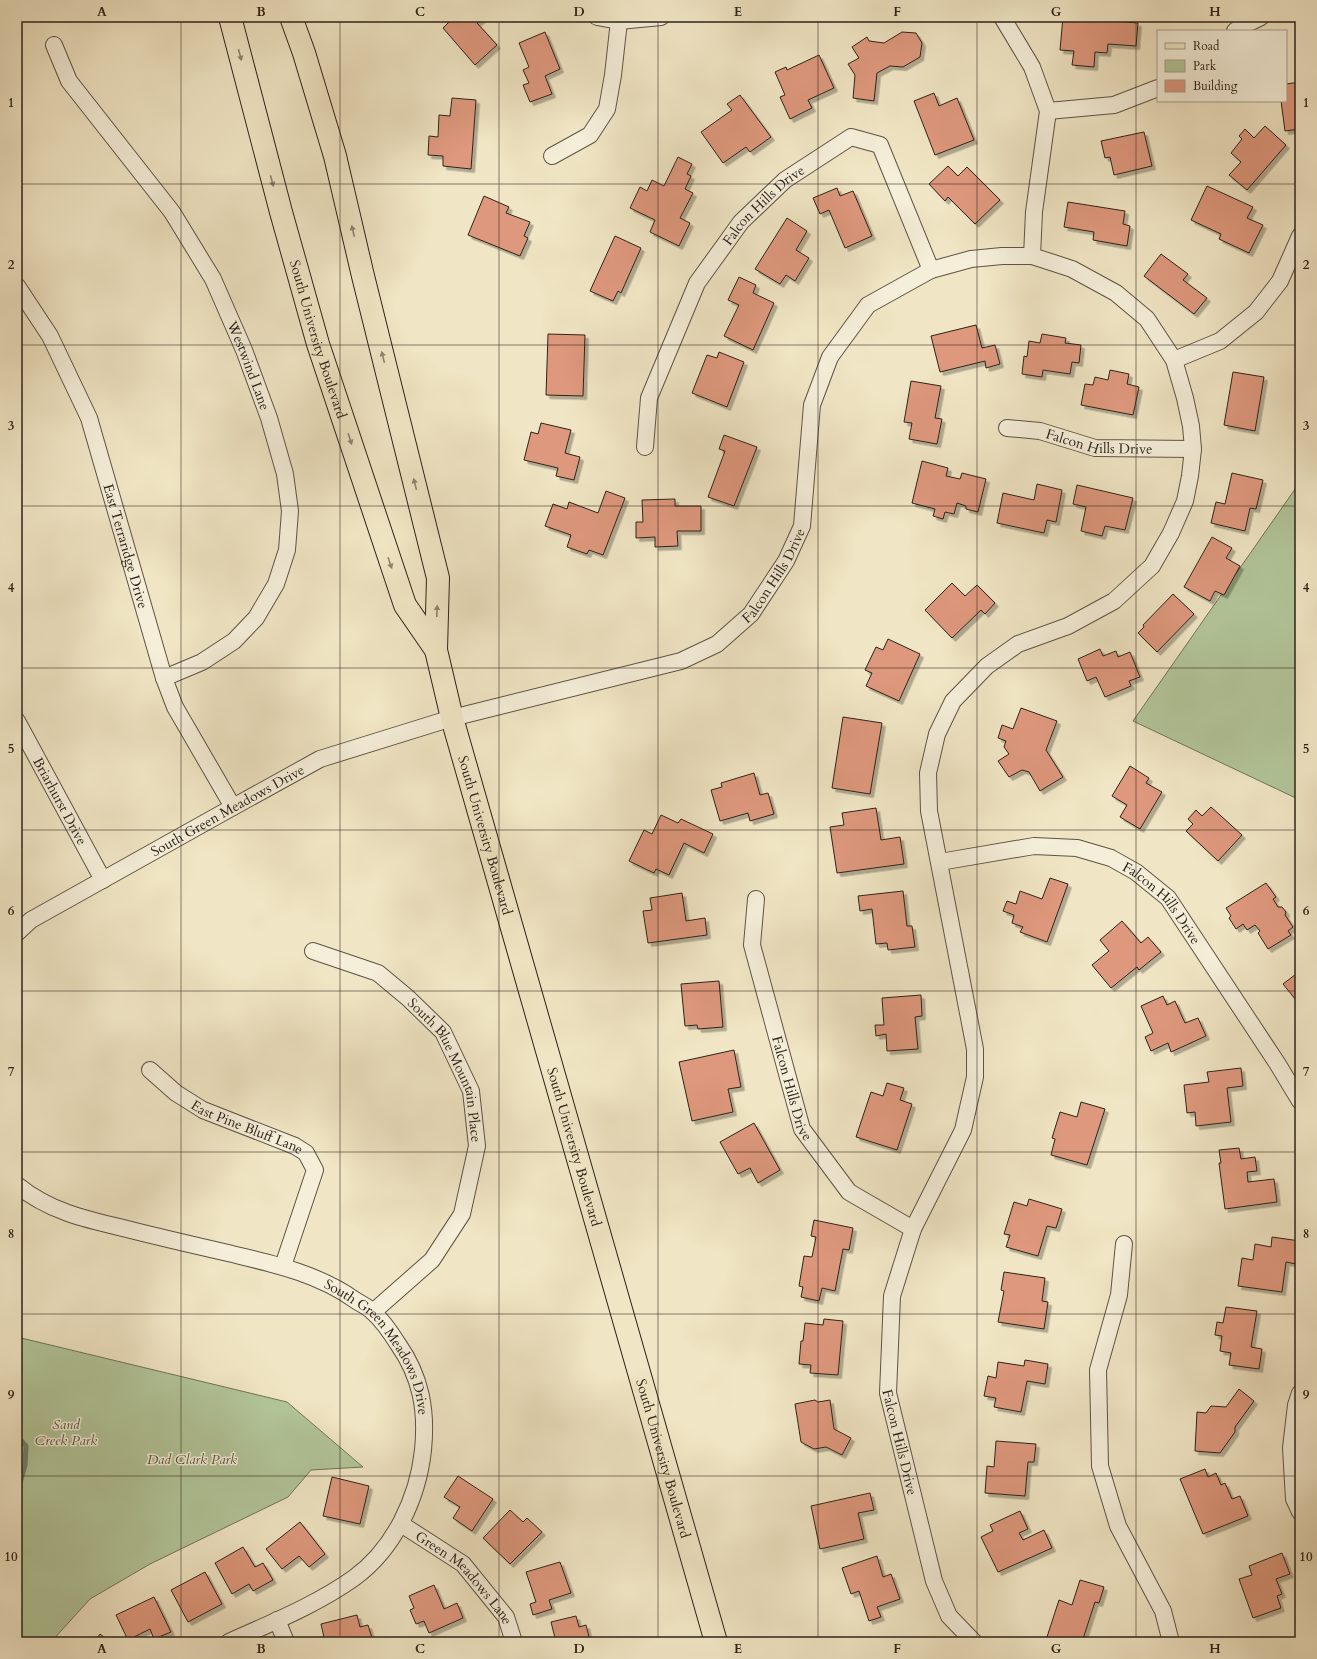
<svg xmlns="http://www.w3.org/2000/svg" width="1317" height="1659" font-family="Cardo,serif">
  <style>
    .green { fill: #b2c69a; stroke: #6f745a }
    .lines { fill: none; stroke-linecap: round; stroke-linejoin: round }
    .stream { stroke: #6e8174; stroke-width: 5 }
    .building { fill: #de987d; stroke: #2c2319; filter: url(#shadow) }
    .minor-casing { stroke: #5d5444; stroke-width: 18 }
    .primary-casing { stroke: #2c2319; stroke-width: 24 }
    .minor { stroke: #f5eed9; stroke-width: 16 }
    .primary { stroke: #f0e5c4; stroke-width: 22 }
    .oneway { fill: #8e846e }
    .grid { fill: none; stroke: #2c2319; stroke-width: 1; stroke-opacity: 0.55 }
    .labels { text-anchor: middle; stroke-width: 3; stroke-linejoin: round; paint-order: stroke }
    .street-label { font-size: 14px; fill: #2c2319; stroke: #f5eed9 }
    .park-label { font-size: 14px; font-style: italic; fill: #545440; stroke: #f5eed9 }
    .neatline { fill: none; stroke: #2c2319; stroke-width: 1.5 }
    .grid-label { font-size: 13px; text-anchor: middle; font-weight: bold; fill: #2c2319 }
  </style>
  <defs>
    <filter id="shadow"><feDropShadow dx="3.5" dy="3.5" stdDeviation="0" flood-color="#0004"/></filter>
  </defs>
  <rect width="100%" height="100%" fill="#f0e5c4"/>
  <filter id="stains"><feTurbulence type="fractalNoise" baseFrequency=".005" numOctaves="4"/><feColorMatrix values="0 0 0 0 .2 0 0 0 0 .09 0 0 0 0 .02 0 0 0 .5 -.17"/></filter>
  <radialGradient id="worn" r=".72"><stop offset=".6" stop-color="#630" stop-opacity="0"/><stop offset="1" stop-color="#630" stop-opacity=".3"/></radialGradient>
  <path class="green" d="M1300 482V800L1133 721Z
    M17 1337 287 1402 363 1467 311 1470 288 1497 150 1564 90 1599 51 1642H17Z"/>
  <g class="lines">
    <path class="stream" d="M17 1436 26 1446 25 1465 17 1494"/>
  </g>
  <path class="building" d="M454 17H484L477 23 497 45 475 65 443 28Z
    M1063 17H1114L1113 21 1138 23 1136 46 1108 44 1107 53 1095 52 1094 67 1072 65 1074 51 1060 50Z
    M545 32 560 69 545 76 552 94 530 102 523 85 529 83 523 70 529 67 519 43Z
    M902 32 916 33 922 43 920 57 903 67 890 66 877 73 874 101 853 98 855 75 848 64 859 58 852 47 867 37 869 41 884 43Z
    M819 55 834 88 808 100 812 108 790 119 780 97 785 95 775 72 786 67 787 70Z
    M1300 82V129L1285 131 1281 101H1286V84Z
    M934 93 939 106 957 98 974 140 935 155 914 101Z
    M740 95 771 137 750 152 746 147 723 163 701 132 732 110 727 104Z
    M452 98 476 100 471 169 443 166V156L428 155 429 136 438 137 439 115 450 116Z
    M1265 126 1286 145 1247 190 1229 175 1241 162 1231 153 1242 139 1239 136 1245 129 1254 138Z
    M1144 132 1152 166 1114 175 1110 157 1105 158 1101 141Z
    M678 157 692 164 687 174 691 176 685 189 693 193 680 218 690 223 679 246 650 232 655 220 630 208 640 187 647 191 652 180 664 186Z
    M948 166 958 176 967 167 1000 200 975 224 948 197 945 201 929 184Z
    M1207 186 1253 207 1247 218 1263 225 1249 253 1219 239 1221 234 1191 220Z
    M837 188 840 196 853 191 872 236 845 248 829 210 820 214 813 198Z
    M484 196 509 207 506 213 530 222 524 236 528 238 520 256 468 235Z
    M1068 202 1125 211 1123 224 1130 226 1127 246 1093 240 1094 232 1064 227Z
    M787 218 807 231 796 250 809 258 795 281 786 275 780 284 755 269Z
    M615 236 641 248 621 293 618 291 613 301 590 291Z
    M1161 254 1188 274 1183 280 1207 298 1194 314 1144 276Z
    M739 277 756 285 753 293 774 303 753 350 724 336 739 305 728 300Z
    M976 325 982 348 995 345 1000 364 986 368 985 361 940 372 931 336Z
    M548 334 585 335 583 396 546 395Z
    M1042 334 1066 338 1065 343 1081 345 1079 363 1072 362 1070 374 1043 370 1042 377 1022 374 1024 356 1027 357 1029 341 1040 343Z
    M719 352 744 362 727 407 692 393 707 355 717 358Z
    M1110 370 1129 374 1127 384 1139 387 1133 415 1081 405 1085 384 1093 385 1095 377 1108 380Z
    M1233 372 1264 377 1255 431 1224 425Z
    M911 381 941 386 935 418 942 419 937 444 909 439 912 423 904 422Z
    M541 423 571 430 565 453 580 457 574 480 556 476 558 468 524 460 531 432 538 434Z
    M724 435 757 447 734 506 708 497 725 451 719 449Z
    M922 461 948 468 946 476 960 479 962 473 986 479 978 512 966 509V506L957 503 954 514 945 512 943 519 933 516 935 509 912 503Z
    M1232 473 1263 480 1256 509 1250 508 1245 531 1211 523 1216 502 1225 504Z
    M1037 484 1062 490 1056 522 1047 520 1044 533 997 523 1003 493 1034 500Z
    M1077 485 1133 498 1125 530 1105 526 1102 536 1081 531 1086 507 1073 504Z
    M606 491 625 498 603 555 589 550 587 554 567 547 571 535 545 526 553 504 567 509 569 502 598 513Z
    M675 499V506H701V531H677L678 546 655 547V537L636 538V522H643L642 500Z
    M1212 537 1232 548 1226 558 1240 566 1224 595 1215 591 1210 601 1184 587Z
    M952 583 965 596 977 585 995 603 985 614 981 610 952 638 925 610Z
    M1173 594 1194 614 1157 652 1138 633 1144 627 1143 625Z
    M888 639 920 654 899 701 866 686 872 673 865 670 876 647 883 650Z
    M1100 649 1103 656 1116 651 1118 657 1130 652 1140 677 1129 681 1131 686 1105 697 1096 677 1087 681 1078 659Z
    M1021 708 1057 721 1046 750 1063 777 1040 791 1029 772 1022 770 1009 777 998 761 1009 754 1004 747 1006 741 998 738 1002 725 1013 729Z
    M843 717 882 723 870 794 832 788Z
    M1130 766 1149 778 1146 783 1162 792 1140 829 1120 817 1127 805 1112 796Z
    M754 773 760 795 768 793 774 814 750 821 748 813 720 821 711 790 722 787 721 783Z
    M1211 807 1242 835 1218 861 1186 831 1193 824 1188 819 1196 810 1202 816Z
    M876 808 881 840 900 837 904 864 837 873 830 827 844 825 842 813Z
    M661 815 678 823 681 819 713 834 704 853 684 843 669 875 656 869 654 873 629 861 644 830 652 834Z
    M1050 878 1068 884 1047 942 1020 932 1023 927 1012 923 1014 915 1003 911 1007 901 1016 904 1020 891 1042 899Z
    M1266 883 1276 897 1273 899 1278 907H1282L1286 912 1285 915 1293 927 1288 931 1291 935 1268 949 1258 933 1260 931 1255 925 1247 930 1243 924 1236 929 1229 918 1231 916 1226 908Z
    M903 891 907 926H912L915 947 888 950 887 943 876 944 872 909 860 911 858 896Z
    M682 893 686 921 705 918 707 935 648 943 643 911 652 910 650 898Z
    M1122 921 1141 943 1148 937 1161 952 1139 970 1137 967 1111 988 1092 965 1109 951 1100 940Z
    M1300 971V1005L1283 984Z
    M719 981 723 1027 698 1029 697 1025 685 1026 681 984Z
    M921 995 922 1016 915 1017 918 1049 887 1051 886 1034 876 1036 875 1025H884L882 998Z
    M1163 996 1167 1005 1175 1001 1185 1023 1198 1018 1206 1036 1171 1052 1168 1043 1151 1051 1145 1037 1153 1033 1141 1006Z
    M734 1050 741 1087 728 1089 733 1112 692 1121 679 1062Z
    M1241 1068 1243 1086 1227 1088 1231 1122 1196 1126 1195 1112 1187 1113 1184 1085 1209 1082 1207 1072Z
    M887 1083 904 1088 900 1100 912 1104 897 1150 856 1137 871 1092 883 1096Z
    M1081 1102 1105 1109 1087 1165 1051 1155 1055 1139 1052 1138 1060 1112 1077 1117Z
    M754 1123 780 1170 758 1183 750 1168 738 1174 720 1142Z
    M1239 1148 1241 1159 1255 1157 1257 1171 1247 1172 1248 1182 1274 1179 1277 1202 1225 1209 1219 1163H1221L1219 1150Z
    M1029 1199 1062 1209 1056 1228 1047 1226 1038 1256 1006 1247 1010 1235 1004 1234 1014 1202 1027 1206Z
    M814 1220 853 1228 849 1250 843 1249 835 1291 822 1288 819 1301 801 1297 803 1287 799 1286 804 1256 812 1257 816 1237 811 1236Z
    M1272 1237 1300 1241 1296 1264 1286 1262 1282 1292 1238 1286 1242 1258 1253 1260 1255 1244 1271 1247Z
    M1004 1272 1045 1278 1042 1301 1048 1302 1044 1329 998 1322 1004 1291 1001 1290Z
    M1226 1307 1257 1311 1251 1347 1262 1349 1259 1369 1229 1365 1231 1353 1220 1351 1222 1336 1215 1335 1217 1322 1223 1323Z
    M824 1319 843 1321 838 1375 810 1373 811 1365 799 1364 801 1341H803L805 1323 823 1325Z
    M1025 1360 1048 1364 1045 1384 1027 1381 1021 1412 994 1407 996 1398 984 1396 988 1376 996 1378 998 1362 1024 1366Z
    M1239 1389 1254 1401 1235 1427V1432L1220 1453 1195 1451 1197 1412 1206 1413 1211 1406 1226 1407Z
    M815 1400 818 1402 830 1400 834 1429 851 1438 842 1455 826 1447 814 1449 801 1442 795 1404Z
    M996 1441 1036 1444 1034 1462H1028L1025 1496 985 1493 987 1466 994 1467Z
    M1205 1469 1208 1477 1216 1473 1221 1485 1225 1483 1232 1499 1240 1496 1248 1516 1203 1534 1180 1479Z
    M458 1476 493 1499 472 1531 453 1518 460 1507 444 1497Z
    M332 1477 369 1486 360 1524 323 1516Z
    M870 1493 874 1510 858 1513 864 1539 820 1549 811 1506Z
    M510 1510 523 1522 527 1518 542 1532 510 1564 483 1538Z
    M1020 1511 1028 1529 1019 1533 1023 1540 1044 1530 1052 1548 998 1572 981 1537 993 1531 990 1525Z
    M300 1522 325 1554 309 1567 299 1556 282 1569 266 1549Z
    M243 1547 255 1567 263 1563 273 1580 253 1591 249 1584 232 1594 215 1563Z
    M1282 1553 1290 1574 1276 1579 1282 1594 1277 1596 1281 1608 1253 1618 1239 1579 1252 1575 1249 1566Z
    M877 1556 883 1577 891 1574 900 1599 877 1607 881 1617 869 1621 859 1591 851 1594 842 1568Z
    M560 1562 571 1593 549 1600 552 1609 533 1615 530 1604 536 1602 526 1572Z
    M205 1572 222 1604 188 1622 171 1590Z
    M1080 1580 1104 1587 1099 1603 1095 1602 1082 1642H1052L1046 1640 1059 1600 1072 1605Z
    M434 1585 444 1609 457 1603 463 1618 429 1633 424 1621 416 1624 410 1610 414 1608 409 1596Z
    M154 1597 171 1632 154 1639 150 1629 128 1640 116 1615Z
    M357 1615 360 1627 368 1625 372 1638 366 1640V1642H325L321 1624Z
    M576 1616 579 1627 586 1625 590 1641 584 1642H556L551 1622Z
    M100 1634 110 1642H94Z"/>
  <g class="lines">
    <defs>
      <g id="minor">
        <path d="M597 17 619 21 661 17"/>
        <path d="M1002 17 1032 67 1048 111 1034 212 1032 256"/>
        <path d="M1235 31 1240 27 1261 17"/>
        <path id="s1" d="M54 45 69 81 172 212 213 279 244 350 269 418 285 474 290 511 287 550 276 584 256 618 234 641 202 662 164 678"/>
        <path d="M1048 111 1114 105 1158 88"/>
        <path d="M552 156 590 135 607 109 613 75 619 21"/>
        <path id="s2" d="M17 286 50 336 89 418 164 678 175 707 233 807"/>
        <path d="M1174 360 1220 341 1256 312 1280 281 1300 236"/>
        <path id="s3" d="M1007 428 1040 431 1095 448 1193 449"/>
        <path id="s4" d="M645 447 649 398 697 283 741 222 785 180 851 137 880 145 931 270"/>
        <path id="s5" d="M17 721 103 880"/>
        <path id="s6" d="M940 862 1034 846 1077 848 1111 858 1136 872 1168 898 1277 1063 1300 1101"/>
        <path id="s7" d="M756 899 752 945 802 1129 849 1192 913 1229"/>
        <path id="s8" d="M17 933 31 920 233 807 320 759 452 718 681 661 717 644 751 614 786 561 802 526 812 405 830 357 868 305 931 270 971 259 1002 256H1032L1072 269 1116 293 1147 319 1174 360 1185 398 1191 426 1193 449 1190 476 1185 501 1171 533 1152 566 1114 601 1068 626 1018 644 987 666 953 701 937 734 928 773 929 811 975 1049V1077L963 1130 913 1229 892 1296 888 1393 934 1581 949 1616 974 1642"/>
        <path id="s9" d="M313 951 378 973 408 998 443 1032 471 1091 477 1146 462 1214 432 1260 373 1312"/>
        <path id="s10" d="M150 1070 176 1093 203 1110 295 1146 306 1153 315 1170 283 1266"/>
        <path id="s11" d="M17 1185C49 1211 84 1219 123 1228 158 1237 193 1245 228 1253 273 1264 317 1273 355 1300 361 1304 368 1307 373 1312 382 1320 391 1333 398 1344 421 1377 427 1410 423 1450 418 1498 394 1549 354 1578 316 1605 271 1623 229 1642"/>
        <path d="M1124 1244 1119 1295 1098 1370 1100 1466 1118 1526 1163 1611 1171 1642"/>
        <path d="M1300 1393 1296 1405 1291 1448 1294 1499 1300 1512"/>
        <path id="s12" d="M401 1524 463 1564 506 1617 514 1642"/>
        <path d="M277 1620 286 1642"/>
      </g>
      <g id="primary">
        <path id="s13" d="M230 17 281 212 318 344 405 605 436 650"/>
        <path id="s14" d="M291 17 304 53 335 156 363 276 438 578 436 650 452 718 716 1642"/>
      </g>
    </defs>
    <use href="#minor" class="minor-casing"/>
    <use href="#primary" class="primary-casing"/>
    <use href="#minor" class="minor"/>
    <use href="#primary" class="primary"/>
  </g>
  <defs><path id="oneway-solid" d="M-6-.8H1V-3.2L6.5 0L1 3.2V.8H-6Z"/></defs>
  <g class="oneway">
    <use href="#oneway-solid" transform="translate(240 55) rotate(75)"/>
    <use href="#oneway-solid" transform="translate(272 181) rotate(75)"/>
    <use href="#oneway-solid" transform="translate(353 231) rotate(-103)"/>
    <use href="#oneway-solid" transform="translate(383 357) rotate(-104)"/>
    <use href="#oneway-solid" transform="translate(350 439) rotate(72)"/>
    <use href="#oneway-solid" transform="translate(415 484) rotate(-104)"/>
    <use href="#oneway-solid" transform="translate(390 563) rotate(71)"/>
    <use href="#oneway-solid" transform="translate(437 611) rotate(-88)"/>
  </g>
  <path class="grid" d="M181 17V1642M340 17V1642M499 17V1642M658 17V1642M818 17V1642M977 17V1642M1136 17V1642M17 184H1300M17 345H1300M17 506H1300M17 668H1300M17 830H1300M17 991H1300M17 1152H1300M17 1314H1300M17 1476H1300"/>
  <g class="labels">
    <g class="street-label">
      <text dy="5" stroke="none"><textPath href="#s4" startOffset="277">Falcon Hills Drive</textPath></text>
      <text dy="5" stroke="none"><textPath href="#s13" startOffset="334">South University Boulevard</textPath></text>
      <text dy="5" stroke="none"><textPath href="#s1" startOffset="378">Westwind Lane</textPath></text>
      <text dy="5" stroke="none"><textPath href="#s3" startOffset="94">Falcon Hills Drive</textPath></text>
      <text dy="5" stroke="none"><textPath href="#s2" startOffset="284">East Terraridge Drive</textPath></text>
      <text dy="5" stroke="none"><textPath href="#s8" startOffset="854">Falcon Hills Drive</textPath></text>
      <text dy="5" stroke="none"><textPath href="#s5" startOffset="91">Briarhurst Drive</textPath></text>
      <text dy="5" stroke="none"><textPath href="#s8" startOffset="244">South Green Meadows Drive</textPath></text>
      <text dy="5" stroke="none"><textPath href="#s14" startOffset="844">South University Boulevard</textPath></text>
      <text dy="5" stroke="none"><textPath href="#s6" startOffset="243">Falcon Hills Drive</textPath></text>
      <text dy="5" stroke="none"><textPath href="#s9" startOffset="192">South Blue Mountain Place</textPath></text>
      <text dy="5" stroke="none"><textPath href="#s7" startOffset="195">Falcon Hills Drive</textPath></text>
      <text dy="5" stroke="none"><textPath href="#s10" startOffset="114">East Pine Bluff Lane</textPath></text>
      <text dy="5" stroke="none"><textPath href="#s14" startOffset="1168">South University Boulevard</textPath></text>
      <text dy="5" stroke="none"><textPath href="#s11" startOffset="412">South Green Meadows Drive</textPath></text>
      <text dy="5" stroke="none"><textPath href="#s8" startOffset="2734">Falcon Hills Drive</textPath></text>
      <text dy="5" stroke="none"><textPath href="#s14" startOffset="1492">South University Boulevard</textPath></text>
      <text dy="5" stroke="none"><textPath href="#s12" startOffset="84">Green Meadows Lane</textPath></text>
    </g>
    <g class="park-label">
      <text x="66" y="1429">Sand<tspan x="66" dy="16">Creek Park</tspan></text>
      <text x="192" y="1464">Dad Clark Park</text>
    </g>
  </g>
  <rect width="1317" height="1659" fill="none" stroke="#f0e5c4" stroke-width="44"/>
  <rect x="1157" y="30" width="130" height="72" fill="#f5eed9" stroke="#a59d8c"/>
  <rect x="1165" y="43" width="20" height="6" fill="#f0e5c4" stroke="#a59d8c"/>
  <text x="1193" y="50" font-size="12" fill="#2c2319">Road</text>
  <rect x="1165" y="60" width="20" height="12" fill="#b2c69a" stroke="#a59d8c"/>
  <text x="1193" y="70" font-size="12" fill="#2c2319">Park</text>
  <rect x="1165" y="80" width="20" height="12" fill="#de987d" stroke="#a59d8c"/>
  <text x="1193" y="90" font-size="12" fill="#2c2319">Building</text>
  <rect x="22" y="22" width="1273" height="1615" class="neatline"/>
  <g class="grid-label">
    <text x="102" y="16">A</text>
    <text x="261" y="16">B</text>
    <text x="420" y="16">C</text>
    <text x="579" y="16">D</text>
    <text x="738" y="16">E</text>
    <text x="897" y="16">F</text>
    <text x="1056" y="16">G</text>
    <text x="1215" y="16">H</text>
    <text x="11" y="107">1</text>
    <text x="1306" y="107">1</text>
    <text x="11" y="269">2</text>
    <text x="1306" y="269">2</text>
    <text x="11" y="430">3</text>
    <text x="1306" y="430">3</text>
    <text x="11" y="592">4</text>
    <text x="1306" y="592">4</text>
    <text x="11" y="753">5</text>
    <text x="1306" y="753">5</text>
    <text x="11" y="915">6</text>
    <text x="1306" y="915">6</text>
    <text x="11" y="1076">7</text>
    <text x="1306" y="1076">7</text>
    <text x="11" y="1238">8</text>
    <text x="1306" y="1238">8</text>
    <text x="11" y="1399">9</text>
    <text x="1306" y="1399">9</text>
    <text x="11" y="1561">10</text>
    <text x="1306" y="1561">10</text>
    <text x="102" y="1653">A</text>
    <text x="261" y="1653">B</text>
    <text x="420" y="1653">C</text>
    <text x="579" y="1653">D</text>
    <text x="738" y="1653">E</text>
    <text x="897" y="1653">F</text>
    <text x="1056" y="1653">G</text>
    <text x="1215" y="1653">H</text>
  </g>
  <rect width="100%" height="100%" filter="url(#stains)"/>
  <rect width="100%" height="100%" fill="url(#worn)"/>
</svg>
